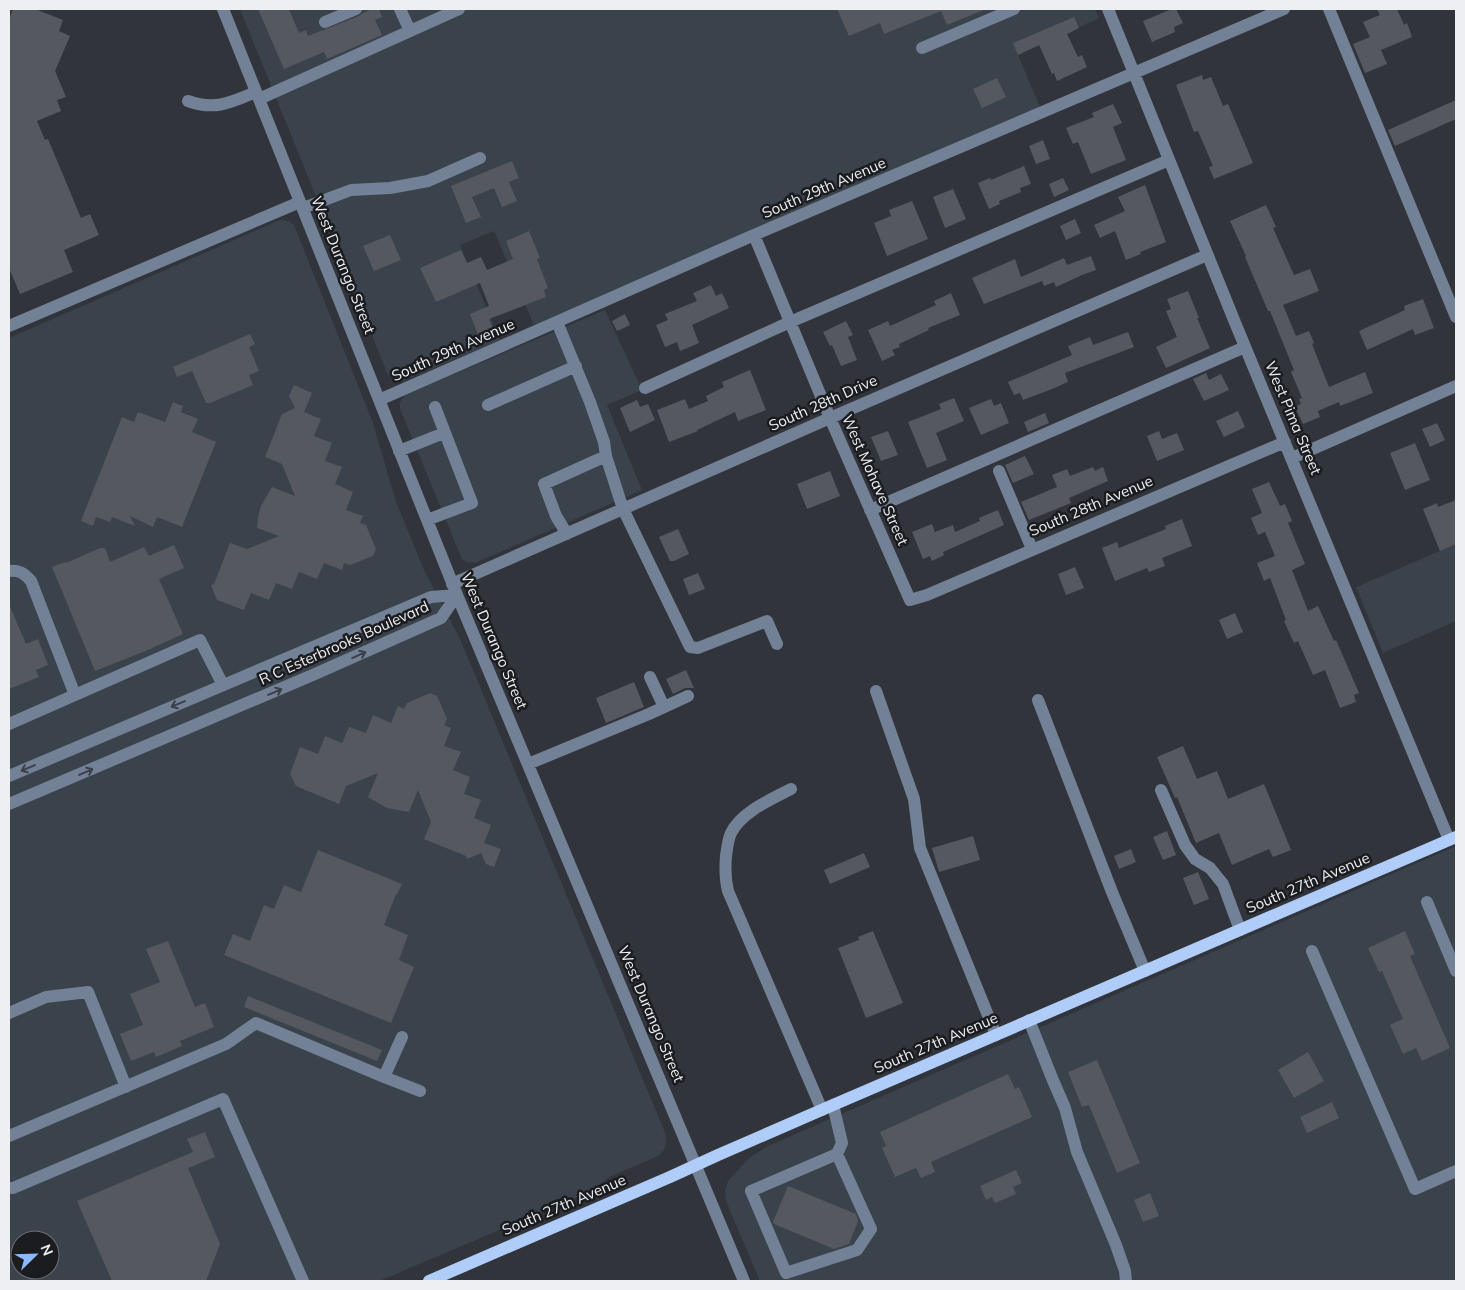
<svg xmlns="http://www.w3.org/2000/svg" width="1465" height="1290" font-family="Mulish,sans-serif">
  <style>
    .built { fill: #3a424b; fill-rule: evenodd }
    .building { fill: #55595f }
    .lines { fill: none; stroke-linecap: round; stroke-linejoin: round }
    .minor { stroke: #738196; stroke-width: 12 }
    .major { stroke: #b0cdf9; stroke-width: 12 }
    .oneway { stroke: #3a3f49 }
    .labels { text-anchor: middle; stroke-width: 5; stroke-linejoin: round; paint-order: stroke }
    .street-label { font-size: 15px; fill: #edeff3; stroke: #1b1c1f }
  </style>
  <rect width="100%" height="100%" fill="#31353b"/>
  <path class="built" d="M240 9H1095L1099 18 1018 55 1041 109 534 325 494 231 460 245 500 340 403 381 394 380 388 375Z
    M280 220 289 221 294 225 373 423 396 502 424 570 461 641 666 1135V1143L664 1150 658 1156 609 1177 589 1192 379 1281H9V338ZM20 1240H50V1270H20Z
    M605 310 642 390 607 405 642 490 475 563 467 562 462 559 400 409V402L405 395Z
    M1456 544V621L1383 653 1356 587Z
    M1456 846V1281H760L726 1201 725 1191 728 1181 750 1157 768 1146Z"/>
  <path class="building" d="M13 9H35L63 20 59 31 70 36 55 71 66 97 57 100 61 111 37 121 45 140 48 139 81 218 90 214 99 235 64 250 73 272 20 294 9 268V20Z
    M258 9H289L299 33 306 30 308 36 359 16 363 13 372 9H379L382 17 375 20 382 35 327 59 324 52 284 69Z
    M837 9H986L947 25 941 11 884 34 880 23 849 36Z
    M1172 9H1176L1183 23 1174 27 1175 32 1152 42 1143 21Z
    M1377 9H1397L1404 25 1407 23 1412 37 1381 50 1387 64 1365 73 1353 44 1370 37 1363 22 1380 15Z
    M1074 17 1079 28 1067 34 1078 57 1082 55 1087 67 1057 81 1054 73 1052 74 1039 45 1018 55 1013 43Z
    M1202 75 1203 80 1211 77 1223 106 1228 104 1253 163 1214 179 1209 167 1213 166 1198 131 1194 132 1176 85Z
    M997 78 1006 97 982 108 973 89Z
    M1456 100V119L1395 146 1388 130Z
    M1113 104 1122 123 1113 127 1126 160 1091 174 1078 142 1073 144 1066 128 1094 117 1092 113Z
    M1043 140 1050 159 1036 164 1029 146Z
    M512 161 519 178 509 182 517 201 502 207 494 188 472 197 481 217 466 223 451 186Z
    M1024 166 1031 184 1020 188 1021 192 999 201 1000 204 989 209 978 183 990 178 991 180Z
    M1063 178 1069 190 1054 197 1049 184Z
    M1145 185 1166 242 1140 252 1141 254 1126 260 1115 231 1100 238 1094 225 1125 211 1118 197Z
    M953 189 966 219 945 228 933 197Z
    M912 201 928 239 887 256 874 223 891 216 889 210Z
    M1266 205 1276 227 1273 228 1294 275 1310 269 1319 291 1283 305 1296 336 1309 331 1314 343 1312 344 1329 387 1365 372 1373 393 1340 406 1339 402 1318 411 1320 417 1303 424 1295 407 1301 404 1299 399 1302 398 1291 372 1294 370 1270 311H1268L1245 257 1246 256 1230 221Z
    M1075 219 1081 233 1066 240 1060 226Z
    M529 231 540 258 537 259 548 288 544 290 546 297 489 319 494 331 479 337 470 314 489 306 480 283 436 302 420 268 461 250 467 263 481 257 487 270 513 259 506 241Z
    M390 235 401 260 374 271 363 246Z
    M1091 256 1096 270 1082 275 1056 287 1054 282 1044 286 1042 281 984 304 972 278 1015 259 1021 277 1064 258 1067 265Z
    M711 285 716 296 722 293 729 308 692 325 699 343 680 351 677 342 665 347 656 325 668 320 665 314 697 301 693 293Z
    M1188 291 1199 318H1197L1210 348 1166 368 1156 347 1177 337 1166 311 1171 309 1167 299Z
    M951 293 960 315 928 328 929 330 899 344 900 347 892 350 895 355 882 361 868 330 888 321 890 326 936 305 934 301Z
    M1423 299 1434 328 1415 335 1413 329 1367 350 1359 331 1405 310 1404 306Z
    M625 314 630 325 617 331 612 321Z
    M846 321 853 335 848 337 857 360 841 366 832 345 830 346 823 332Z
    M1128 332 1134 347 1065 373 1068 382 1052 389 1023 400 1020 393 1014 395 1008 382 1072 355 1068 346 1090 337 1093 345Z
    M250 334 255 344 249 347 259 371 249 375 253 385 210 403H206L192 371 177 377 173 367Z
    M750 370 766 410 738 421 735 412 697 430 698 431 669 442 657 410 685 399 689 409 708 401 706 396 724 387 722 382Z
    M1206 373 1209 380 1221 374 1229 390 1204 401 1193 379Z
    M294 385 312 393 304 412 321 419 314 436 332 443 325 461 342 467 335 484 353 492 346 510 363 516 360 523 366 525 376 549 373 556 350 565 344 563 342 570 324 563 317 579 299 572 292 589 276 583 269 600 251 593 244 610 217 600 211 585 214 584 230 543 247 549 279 536 257 528 258 517 261 506 272 487 295 496 282 464 265 457 282 414 295 408 289 396Z
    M954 398 964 421 936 433 947 460 927 468 908 422 941 409 939 404Z
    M991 399 994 406 1001 403 1009 423 981 435 969 408Z
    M637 400 640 407 648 404 655 420 630 432 620 408Z
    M173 402 183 406 181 412 198 419 192 432 216 442 182 527 157 517 153 527 130 516 135 526 112 517 110 522 96 517 93 526 81 521 122 417 134 422 138 412 165 422Z
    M1238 411 1245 427 1224 437 1216 421Z
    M1045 413 1049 423 1028 432 1024 422Z
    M1437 423 1445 440 1430 447 1422 429Z
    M888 431 898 455 881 461 871 437Z
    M1159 431 1162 439 1177 433 1184 450 1157 461 1147 436Z
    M1415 443 1430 480 1405 490 1390 453Z
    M1025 456 1034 474 1013 483 1005 465Z
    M1093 467 1095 471 1103 467 1108 481 1069 498 1071 503 1029 520 1021 502 1057 487 1052 475 1067 469 1070 476Z
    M830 471 840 496 807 509 797 484Z
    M1269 482 1280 506 1285 504 1292 521 1288 523 1305 564 1292 570 1308 611 1318 606 1334 641 1336 640 1359 693 1354 695 1356 702 1340 708 1325 670 1313 675 1298 641 1294 643 1284 621 1286 620 1270 578 1264 581 1257 563 1275 556 1265 532 1258 535 1251 518 1262 513 1252 489Z
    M1456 500V544L1440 551 1423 509 1437 503 1438 507Z
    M998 510 1004 525 943 552 944 555 932 561 930 556 923 559 912 532 932 524 935 532 953 525 955 532 980 521 979 518Z
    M1182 519 1192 546 1162 558 1165 566 1149 572 1147 568 1115 581 1102 548 1117 542 1119 548 1166 529 1165 526Z
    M678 529 689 554 674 561H670L659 537Z
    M174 545 184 568 159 579 183 634 148 650 95 671 52 567 65 562 66 563 100 548H105L110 562 144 547 149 556Z
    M1075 567 1084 588 1066 595 1058 574Z
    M698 573 705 589 689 595 683 579Z
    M9 604 26 644 38 639 48 665 36 670 39 677 9 689Z
    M1235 613 1243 632 1227 639 1219 620Z
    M686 670 694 688H685L673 694 666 679Z
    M634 682 644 707 606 723 596 698Z
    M430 693 437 696 447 719 444 725 451 728 444 746 461 752 453 770 470 777 464 794 481 800 474 818 491 825 484 843 501 849 494 867 486 864 481 853 467 859 466 856 424 839 431 822 418 790 409 812 387 808 368 797 378 773 346 786 339 804 296 786 290 774 300 747 318 754 325 736 342 743 349 727 366 733 373 715 391 723 398 706 404 709 407 703Z
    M1183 746 1197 779 1217 771 1228 799 1264 784 1291 850 1273 857 1269 849 1232 865 1219 833 1196 843 1177 797 1175 798 1157 757Z
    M1167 831 1176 855 1163 860 1153 837Z
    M973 836 980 860 939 872 932 848Z
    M1131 849 1136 862 1119 869 1114 856Z
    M318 850 402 884 397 894H396L384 925 408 935 399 960 414 967 391 1023 224 955 233 934 250 941 264 905 274 909 284 885 301 892Z
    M864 853 870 867 830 884 824 870Z
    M1198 872 1209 899 1194 905 1183 878Z
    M873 931 903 1003 866 1018 838 948 859 940 858 937Z
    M1405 931 1415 954 1410 956 1450 1048 1422 1061 1416 1048 1403 1054 1390 1025 1403 1019 1382 971 1379 972 1368 948Z
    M168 941 195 1007 205 1003 214 1027 180 1041 182 1046 156 1057 154 1052 131 1061 120 1034 143 1025 130 994 160 982 146 949Z
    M248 996 382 1050 377 1061 244 1007Z
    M1308 1052 1324 1081 1294 1098 1278 1070Z
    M1097 1060 1140 1163 1117 1173 1089 1105 1082 1107 1068 1072Z
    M1008 1074 1015 1089 1019 1087 1032 1117 931 1162 935 1172 921 1178 916 1168 895 1177 882 1148 886 1146 880 1132Z
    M1332 1102 1339 1118 1307 1133 1300 1117Z
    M205 1132 215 1157 188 1168 220 1244 206 1281H112L77 1201 193 1152 187 1139Z
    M1016 1170 1022 1183 1013 1187 1016 1194 995 1203 992 1197 986 1200 980 1186Z
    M788 1186 856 1214 858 1221 849 1244 834 1249 774 1224 773 1222Z
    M1150 1193 1159 1216 1143 1222 1134 1200Z"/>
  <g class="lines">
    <path class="minor" d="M223 9 457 595 744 1281
      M400 9 410 31
      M1108 9 1234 320 1449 840
      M1329 9 1456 317
      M325 22 356 9
      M922 48 1014 9
      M259 99 459 9
      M188 101C215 111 232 102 256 92
      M303 208 351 190 390 188 428 181 480 158
      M754 235 830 418 910 600 927 595 1285 442
      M557 322 590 402 604 442 606 456
      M9 326 300 202
      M645 388 790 322 1169 160
      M379 400 754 235 1284 9
      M488 405 576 366
      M399 451 444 433
      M1292 458 1456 386
      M999 471 1032 549
      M870 510 1245 347
      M427 520 472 503 435 407
      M567 534 556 516 544 484 606 456 623 509 690 647 698 648 767 621 777 644
      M9 571C19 570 24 573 31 581L75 695
      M452 584 830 418 1207 255
      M650 677 664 707
      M876 691 914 799 920 848 996 1035
      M1038 700 1112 892 1145 971
      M9 724 200 640 223 685
      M528 764 649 714 688 696
      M9 776 431 597 457 595
      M791 789C772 799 741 812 731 833 728 839 727 849 726 856 725 868 725 879 728 891L822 1110
      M1161 790 1185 845 1195 859 1210 868 1223 884 1240 930
      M9 804 315 674 441 618 457 595
      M1427 902 1456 971
      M1312 951 1415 1189 1456 1171
      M9 1013 46 997 88 992 126 1087
      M1029 1020 1052 1078 1065 1108 1077 1152 1116 1245 1125 1271 1126 1281
      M384 1077 420 1091
      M833 1105 842 1143 837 1154 871 1229 857 1250 786 1273 751 1191 837 1154
      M9 1136 226 1044 256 1023 384 1077 402 1037
      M9 1188H13L223 1099 303 1281"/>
    <path class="major" d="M429 1281 670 1177 718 1155 833 1105 1456 837"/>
  </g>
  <defs><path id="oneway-shaft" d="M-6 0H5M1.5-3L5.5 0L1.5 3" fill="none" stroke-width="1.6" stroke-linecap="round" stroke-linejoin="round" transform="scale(1.25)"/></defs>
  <g class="oneway">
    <use href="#oneway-shaft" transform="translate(359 655) rotate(-24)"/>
    <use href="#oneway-shaft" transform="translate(275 692) rotate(-23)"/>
    <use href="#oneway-shaft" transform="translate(178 704) rotate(157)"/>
    <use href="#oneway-shaft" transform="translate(28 768) rotate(157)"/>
    <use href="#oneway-shaft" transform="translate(86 772) rotate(-23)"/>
  </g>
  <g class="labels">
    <g class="street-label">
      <text transform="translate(824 188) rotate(-23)" y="5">South 29th Avenue</text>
      <text transform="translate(343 265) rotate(68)" y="5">West Durango Street</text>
      <text transform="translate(453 350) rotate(-24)" y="5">South 29th Avenue</text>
      <text transform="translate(823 403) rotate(-24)" y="5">South 28th Drive</text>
      <text transform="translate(1293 418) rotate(67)" y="5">West Pima Street</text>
      <text transform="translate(875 480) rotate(66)" y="5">West Mohave Street</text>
      <text transform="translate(1091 506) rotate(-23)" y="5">South 28th Avenue</text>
      <text transform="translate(494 641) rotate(67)" y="5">West Durango Street</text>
      <text transform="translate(344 643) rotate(-24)" y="5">R C Esterbrooks Boulevard</text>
      <text transform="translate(1308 883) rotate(-23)" y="5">South 27th Avenue</text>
      <text transform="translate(651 1014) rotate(67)" y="5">West Durango Street</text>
      <text transform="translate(936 1043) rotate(-23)" y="5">South 27th Avenue</text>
      <text transform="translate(564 1205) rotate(-23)" y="5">South 27th Avenue</text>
    </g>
  </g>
  <rect width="1465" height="1290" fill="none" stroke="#edeff3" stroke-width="20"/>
  <g transform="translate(35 1255) rotate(67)"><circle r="24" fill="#1b1c1f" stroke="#6f7074"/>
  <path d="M0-4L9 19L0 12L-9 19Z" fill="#8cb9fc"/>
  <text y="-8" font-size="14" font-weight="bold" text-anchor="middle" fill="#edeff3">N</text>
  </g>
</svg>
